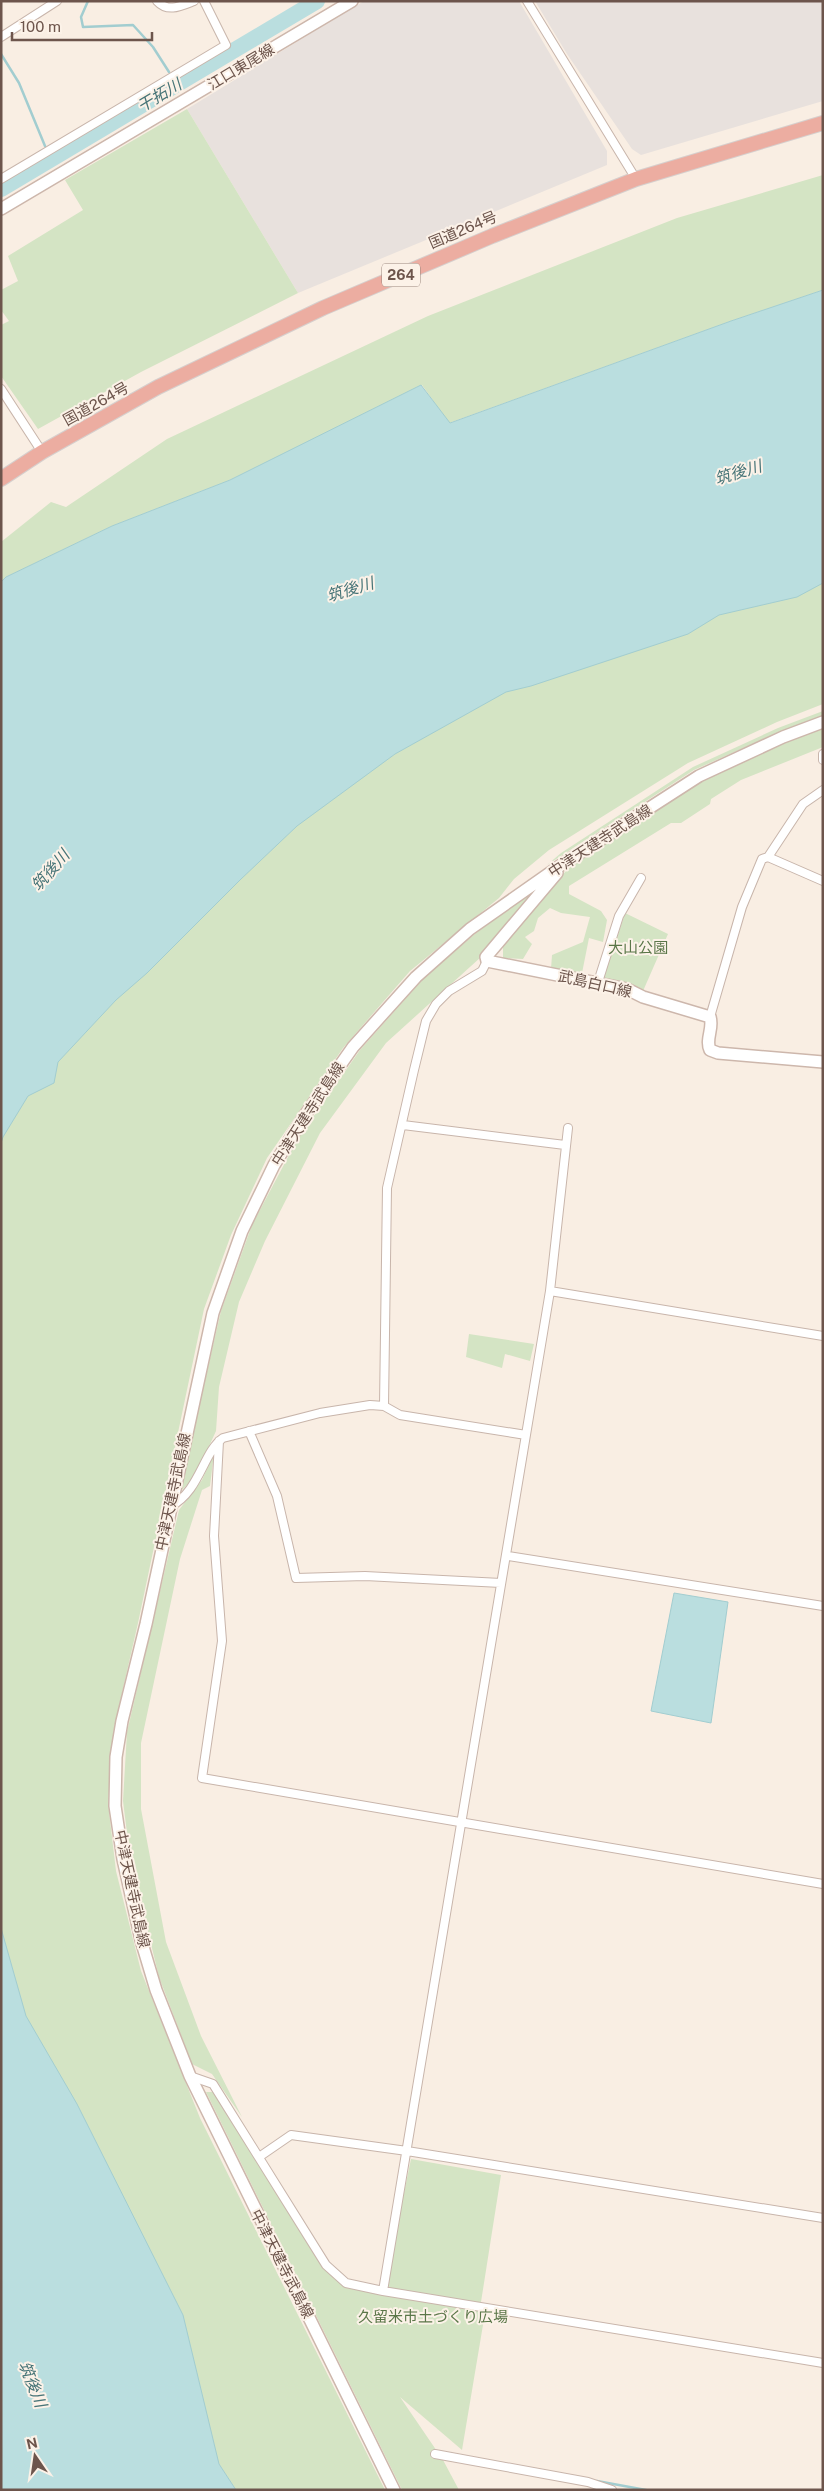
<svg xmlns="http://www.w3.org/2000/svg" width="824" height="2491" font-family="'Public Sans','Noto Sans JP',sans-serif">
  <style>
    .industrial { fill: #e8e1dd }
    .green { fill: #d4e4c4 }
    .water { fill: #badedf; stroke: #a2cdd0 }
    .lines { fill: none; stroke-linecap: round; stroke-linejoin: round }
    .stream { stroke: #a2cdd0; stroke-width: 2.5 }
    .river { stroke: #badedf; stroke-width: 16 }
    .street-casing { stroke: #c8b5ab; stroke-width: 10 }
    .secondary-casing { stroke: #cdb7ac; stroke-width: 14 }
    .highway-casing { stroke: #d6cfcd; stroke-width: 16 }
    .street { stroke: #fff; stroke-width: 8 }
    .secondary { stroke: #fff; stroke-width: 11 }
    .highway { stroke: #ecada1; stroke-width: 14 }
    .labels { text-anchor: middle; stroke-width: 4; stroke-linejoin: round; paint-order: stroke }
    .shield { fill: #fcf2e8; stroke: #98847b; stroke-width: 1 }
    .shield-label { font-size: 14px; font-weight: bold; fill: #6d554c }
    .street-label { font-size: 15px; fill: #6d554c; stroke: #fcf2e8 }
    .park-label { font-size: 15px; fill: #5b7749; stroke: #fcf2e8 }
    .water-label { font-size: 16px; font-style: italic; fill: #467477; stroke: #fcf2e8 }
  </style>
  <rect width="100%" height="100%" fill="#f9eee3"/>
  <path class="industrial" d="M364 1H519L607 151V165L298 293 187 109Z
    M535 1H823V101L641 155 632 149 567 54Z"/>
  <path class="green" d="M187 109 298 293 141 372 38 429 1 376V325L9 321 1 310V290L18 281 8 256 83 210 65 180Z
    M823 175V290L731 321 449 423 422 385 230 480 112 526 6 577 1 582V542L51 502 66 507 167 439 428 316 677 218Z
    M823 579V704L777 722 688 763 549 850 514 879 499 898 410 971 343 1048 267 1158 231 1235 204 1309 138 1623 114 1728 108 1803 116 1871 141 1971 200 2118 385 2490H236L219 2464 1 1998V1120L29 1083 297 820 503 681 728 595Z
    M823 711V717L779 732 694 770 547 865 561 853 693 767 778 728Z
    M823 729V747L741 780 711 799 710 804 681 823H671L569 886V894L601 911 607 920 603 942 589 938 582 973 551 969 552 955 583 942 590 917 561 913 550 908 538 918 534 931 525 937 532 944 523 959 503 958V944L572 864 706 779 785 742Z
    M545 882 481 957 386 1043 320 1133 265 1241 239 1302 219 1387 216 1431 195 1477 179 1493 221 1311 252 1225 297 1140 360 1050 424 978 476 933Z
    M625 913 668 934 643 991 603 980Z
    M469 1334 534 1344 530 1361 505 1354 502 1368 466 1357Z
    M214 1453 210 1486 202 1490 180 1559 141 1743V1809L166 1942 201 2036 242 2117 212 2074 192 2064 159 1977 130 1857 123 1801 127 1732 179 1510 202 1480Z
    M206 2092H215L322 2267 347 2288 383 2294 411 2159 501 2175 481 2302 485 2313 462 2450 400 2397 443 2460 459 2490H402Z"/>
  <path class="water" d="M823 290V583L797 597 719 615 688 634 531 686 506 692 395 754 297 826 240 880 147 973 116 1000 58 1062 54 1083 28 1096 3 1137 1 1143V582L6 577 112 526 230 480 421 385 450 423 731 321Z
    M674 1593 728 1602 711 1723 651 1711Z
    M1 1928 26 2016 77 2104 183 2315 219 2464 236 2490H1Z"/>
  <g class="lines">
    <path class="stream" d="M88 1 81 17 83 27 133 25 153 47 169 72
      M1 54 19 83 45 146
      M597 2481 646 2490"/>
    <path class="river" d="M1 189 317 1"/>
    <defs>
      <path id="street" d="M157 1C168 13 181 6 194 1
        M527 1 636 179
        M1 37 57 1
        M1 179 226 45 204 1
        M1 389 42 452
        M823 754V760
        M768 857 823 881
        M598 982 619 916 641 878
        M710 1017 742 907 762 859 768 857 803 804 823 790
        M403 1125 565 1145
        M550 1291 823 1336
        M384 1406 387 1188 414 1070 426 1021 436 1004 449 991 482 971 487 961
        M249 1431 277 1496 296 1578 365 1576 501 1583
        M219 1441 214 1536 222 1641 202 1778 823 1884
        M171 1506C200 1491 203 1452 223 1438L320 1413 370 1405 384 1406 400 1415 526 1435
        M508 1556 823 1606
        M190 2076 213 2084 326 2265 346 2283 383 2291 823 2363
        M259 2157 291 2135 407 2151 823 2218
        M383 2291 542 1339 550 1291 568 1128
        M435 2454 588 2482 612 2490"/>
      <path id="secondary" d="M1 209 352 1
        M557 873 486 957 487 961 627 989 643 997 710 1017C714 1028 705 1039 710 1050L718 1053 823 1062
        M394 2490 190 2076 156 1990 141 1940 123 1859 115 1806 116 1757 122 1721 146 1624 213 1313 242 1231 274 1165 305 1115 353 1047 416 977 470 929 564 863 699 776 783 737 823 722"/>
      <path id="highway" d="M1 479 42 452 158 387 323 308 492 236 636 179 823 123"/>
    </defs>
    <use href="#street" class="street-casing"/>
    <use href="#secondary" class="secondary-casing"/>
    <use href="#highway" class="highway-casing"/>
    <use href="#street" class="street"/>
    <use href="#secondary" class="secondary"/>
    <use href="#highway" class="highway"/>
  </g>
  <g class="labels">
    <rect class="shield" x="382" y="263.5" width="38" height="23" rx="4"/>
    <g class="shield-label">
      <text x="401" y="280">264</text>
    </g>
    <g class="street-label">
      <text transform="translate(241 67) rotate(-31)" y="5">江口東尾線</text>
      <text transform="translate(463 230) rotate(-23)" y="5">国道264号</text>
      <text transform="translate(96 404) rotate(-29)" y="5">国道264号</text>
      <text transform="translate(600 841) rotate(-33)" y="5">中津天建寺武島線</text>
      <text transform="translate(595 984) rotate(13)" y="5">武島白口線</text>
      <text transform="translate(308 1114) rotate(-57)" y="5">中津天建寺武島線</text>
      <text transform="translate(173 1492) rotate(-78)" y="5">中津天建寺武島線</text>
      <text transform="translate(132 1889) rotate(78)" y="5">中津天建寺武島線</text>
      <text transform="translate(282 2264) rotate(63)" y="5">中津天建寺武島線</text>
    </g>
    <g class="park-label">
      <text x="638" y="953">大山公園</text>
      <text x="433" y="2322">久留米市土づくり広場</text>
    </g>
    <g class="water-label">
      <text transform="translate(159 95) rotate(-31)" y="6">干拓川</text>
      <text transform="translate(738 472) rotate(-17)" y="6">筑後川</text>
      <text transform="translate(350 589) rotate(-17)" y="6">筑後川</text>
      <text transform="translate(50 870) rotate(-49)" y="6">筑後川</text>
      <text transform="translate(33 2384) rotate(68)" y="6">筑後川</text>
    </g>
  </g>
  <rect width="824" height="2491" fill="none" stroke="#6d554c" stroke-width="5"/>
  <g transform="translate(35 2456) rotate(347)" stroke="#fcf2e8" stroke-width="4" paint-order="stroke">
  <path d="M0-4L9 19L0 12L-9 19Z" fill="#6d554c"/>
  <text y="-8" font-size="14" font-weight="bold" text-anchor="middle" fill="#6d554c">N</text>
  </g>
  <path d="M12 32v8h140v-8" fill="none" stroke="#6d554c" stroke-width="2.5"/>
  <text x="20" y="32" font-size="15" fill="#6d554c" stroke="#fcf2e8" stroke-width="4" paint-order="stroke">100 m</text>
</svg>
